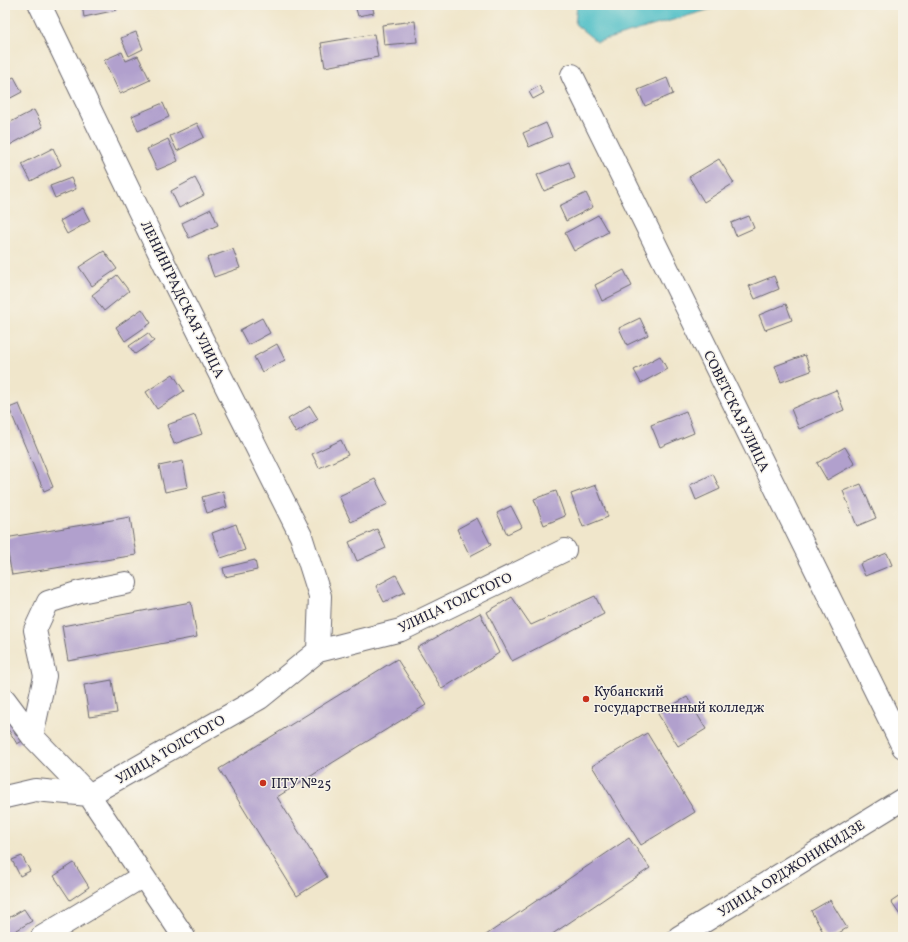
<svg xmlns="http://www.w3.org/2000/svg" width="908" height="942" font-family="Vollkorn,serif">
  <style>
    .water { fill: #51c0c7; stroke: #3a7181 }
    .building { fill: #b1a0cd }
    .lines { fill: none; stroke-linecap: round; stroke-linejoin: round }
    .minor-casing { stroke: #6a676d; stroke-width: 24 }
    .minor { stroke: #fff; stroke-width: 22 }
    .poi-dot { fill: #c8321e; stroke: #f7f3e8; stroke-width: 1.5 }
    .labels { text-anchor: middle; stroke-width: 3; stroke-linejoin: round; paint-order: stroke }
    .street-label { font-size: 14px; fill: #22223b; stroke: #f7f3e8 }
    .poi-label { font-size: 14px; fill: #22223b; stroke: #f7f3e8; text-anchor: start }
  </style>
  <rect width="100%" height="100%" fill="#f7f3e8"/>
  <filter id="ink" filterUnits="userSpaceOnUse"><feTurbulence type="fractalNoise" baseFrequency=".025" numOctaves="2"/><feDisplacementMap in="SourceGraphic" scale="8" xChannelSelector="R" yChannelSelector="G"/><feConvolveMatrix kernelMatrix="1 2 1 2 8 2 1 2 1" color-interpolation-filters="sRGB"/></filter>
  <filter id="wash" filterUnits="userSpaceOnUse"><feTurbulence type="fractalNoise" baseFrequency=".012" numOctaves="4" result="noise"/><feDisplacementMap in="SourceGraphic" scale="16" xChannelSelector="R" yChannelSelector="G"/><feGaussianBlur stdDeviation="0.9" result="paint"/><feColorMatrix in="noise" values="0 0 0 0 0 0 0 0 0 0 0 0 0 0 0 0 0 1.4 0 .05"/><feComposite in="paint" operator="in"/></filter>
  <g filter="url(#wash)">
    <rect width="100%" height="100%" fill="#f0e6cb"/>
    <path class="water" d="M577 5H718L711 9 597 42 575 24Z"/>
    <g id="blocks">
      <path class="building" d="M82 5H116L117 10 84 17Z
        M355 5H372L374 13 358 16Z
        M415 21 417 42 384 45 382 25Z
        M136 32 143 49 129 56 121 38Z
        M374 34 378 57 325 67 321 43Z
        M122 52 126 61 138 56 150 80 120 94 104 60Z
        M14 77 22 92 5 101V81Z
        M667 78 673 94 645 106 638 90Z
        M539 86 544 93 533 99 529 92Z
        M163 103 169 117 138 131 132 116Z
        M34 110 43 127 8 146 5 140V125Z
        M197 123 204 137 177 151 170 136Z
        M546 123 552 137 529 147 523 133Z
        M168 139 178 161 157 170 147 149Z
        M53 148 61 165 31 181 22 164Z
        M719 159 734 183 704 202 689 177Z
        M569 162 575 178 544 191 537 175Z
        M71 178 76 189 55 198 50 186Z
        M195 178 204 195 179 208 171 191Z
        M586 193 593 207 566 221 559 206Z
        M83 208 90 221 67 234 60 221Z
        M211 209 218 225 189 238 182 223Z
        M598 215 608 232 574 251 565 233Z
        M749 216 754 228 736 236 731 223Z
        M233 249 240 268 214 277 207 258Z
        M104 251 117 269 92 286 79 267Z
        M624 270 632 286 602 301 595 285Z
        M117 275 129 291 104 311 92 295Z
        M774 276 779 289 755 299 749 286Z
        M786 304 792 320 765 330 759 315Z
        M142 309 151 323 125 341 116 327Z
        M262 318 270 333 248 345 240 330Z
        M640 318 648 335 627 345 619 328Z
        M148 333 154 341 135 354 129 346Z
        M277 344 285 360 262 372 254 357Z
        M805 355 811 371 781 382 775 366Z
        M660 356 667 369 641 383 634 370Z
        M173 374 184 391 157 409 146 392Z
        M836 390 844 410 799 429 791 409Z
        M19 404 53 487 44 491 9 408Z
        M310 406 318 419 296 433 288 419Z
        M686 411 694 433 660 447 651 425Z
        M195 415 202 434 174 444 167 425Z
        M341 440 348 455 319 468 312 454Z
        M845 447 855 464 827 480 817 463Z
        M183 461 188 487 165 492 159 466Z
        M713 474 720 489 696 500 690 485Z
        M375 479 388 504 351 522 339 496Z
        M861 484 876 518 857 526 843 491Z
        M596 485 608 517 583 527 571 494Z
        M223 491 227 507 207 513 202 497Z
        M556 491 565 516 544 525 534 499Z
        M511 506 522 527 507 534 497 513Z
        M130 517 136 555 12 575 5 538Z
        M477 518 491 545 470 556 457 529Z
        M236 524 245 550 221 558 212 533Z
        M377 529 386 548 357 561 349 542Z
        M887 553 892 565 865 576 860 564Z
        M255 560 257 570 225 577 223 568Z
        M396 575 405 592 384 602 376 586Z
        M595 596 604 614 512 661 487 612 512 597 531 625Z
        M191 602 197 637 68 661 62 626Z
        M480 613 499 653 442 689 417 648Z
        M397 659 426 705 277 797 327 877 297 896 219 769Z
        M112 680 117 713 89 717 84 685Z
        M687 697 706 729 678 746 658 714Z
        M5 712 26 739 17 744 5 724Z
        M647 733 695 812 641 845 592 766Z
        M629 838 650 868 548 937H483Z
        M22 856 30 871 20 876 12 860Z
        M74 863 89 887 70 900 54 876Z
        M903 894V913L900 915 891 902Z
        M830 900 847 928 832 937H826L811 911Z
        M24 909 32 921 7 936 5 933V920Z"/>
    </g>
  </g>
  <g filter="url(#ink)">
    <use href="#blocks" fill-opacity="0" stroke="#6a676d" stroke-width="1"/>
    <g class="lines">
      <defs>
        <path id="minor" d="M572 75 903 747
          M318 651 401 630 565 550
          M5 700 32 736 89 795 184 937
          M32 736 45 676 35 630 48 602 80 592 126 583
          M5 797 35 790 89 795 260 698 318 651 320 596 301 536 166 267 40 5
          M42 937 143 876
          M679 937 903 799"/>
      </defs>
      <use href="#minor" class="minor-casing"/>
      <use href="#minor" class="minor"/>
    </g>
  </g>
  <g class="poi-dot">
    <circle cx="586" cy="699" r="4"/>
    <circle cx="263" cy="783" r="4"/>
  </g>
  <g class="labels">
    <g class="street-label">
      <text transform="translate(183 299) rotate(64)" y="5">ЛЕНИНГРАДСКАЯ УЛИЦА</text>
      <text transform="translate(737 411) rotate(64)" y="5">СОВЕТСКАЯ УЛИЦА</text>
      <text transform="translate(455 602) rotate(-25)" y="5">УЛИЦА ТОЛСТОГО</text>
      <text transform="translate(170 749) rotate(-30)" y="5">УЛИЦА ТОЛСТОГО</text>
      <text transform="translate(791 868) rotate(-32)" y="5">УЛИЦА ОРДЖОНИКИДЗЕ</text>
    </g>
    <g class="poi-label">
      <text x="594" y="696">Кубанский<tspan x="594" dy="16">государственный колледж</tspan></text>
      <text x="271" y="788">ПТУ №25</text>
    </g>
  </g>
  <rect width="908" height="942" fill="none" stroke="#f7f3e8" stroke-width="20"/>
</svg>
